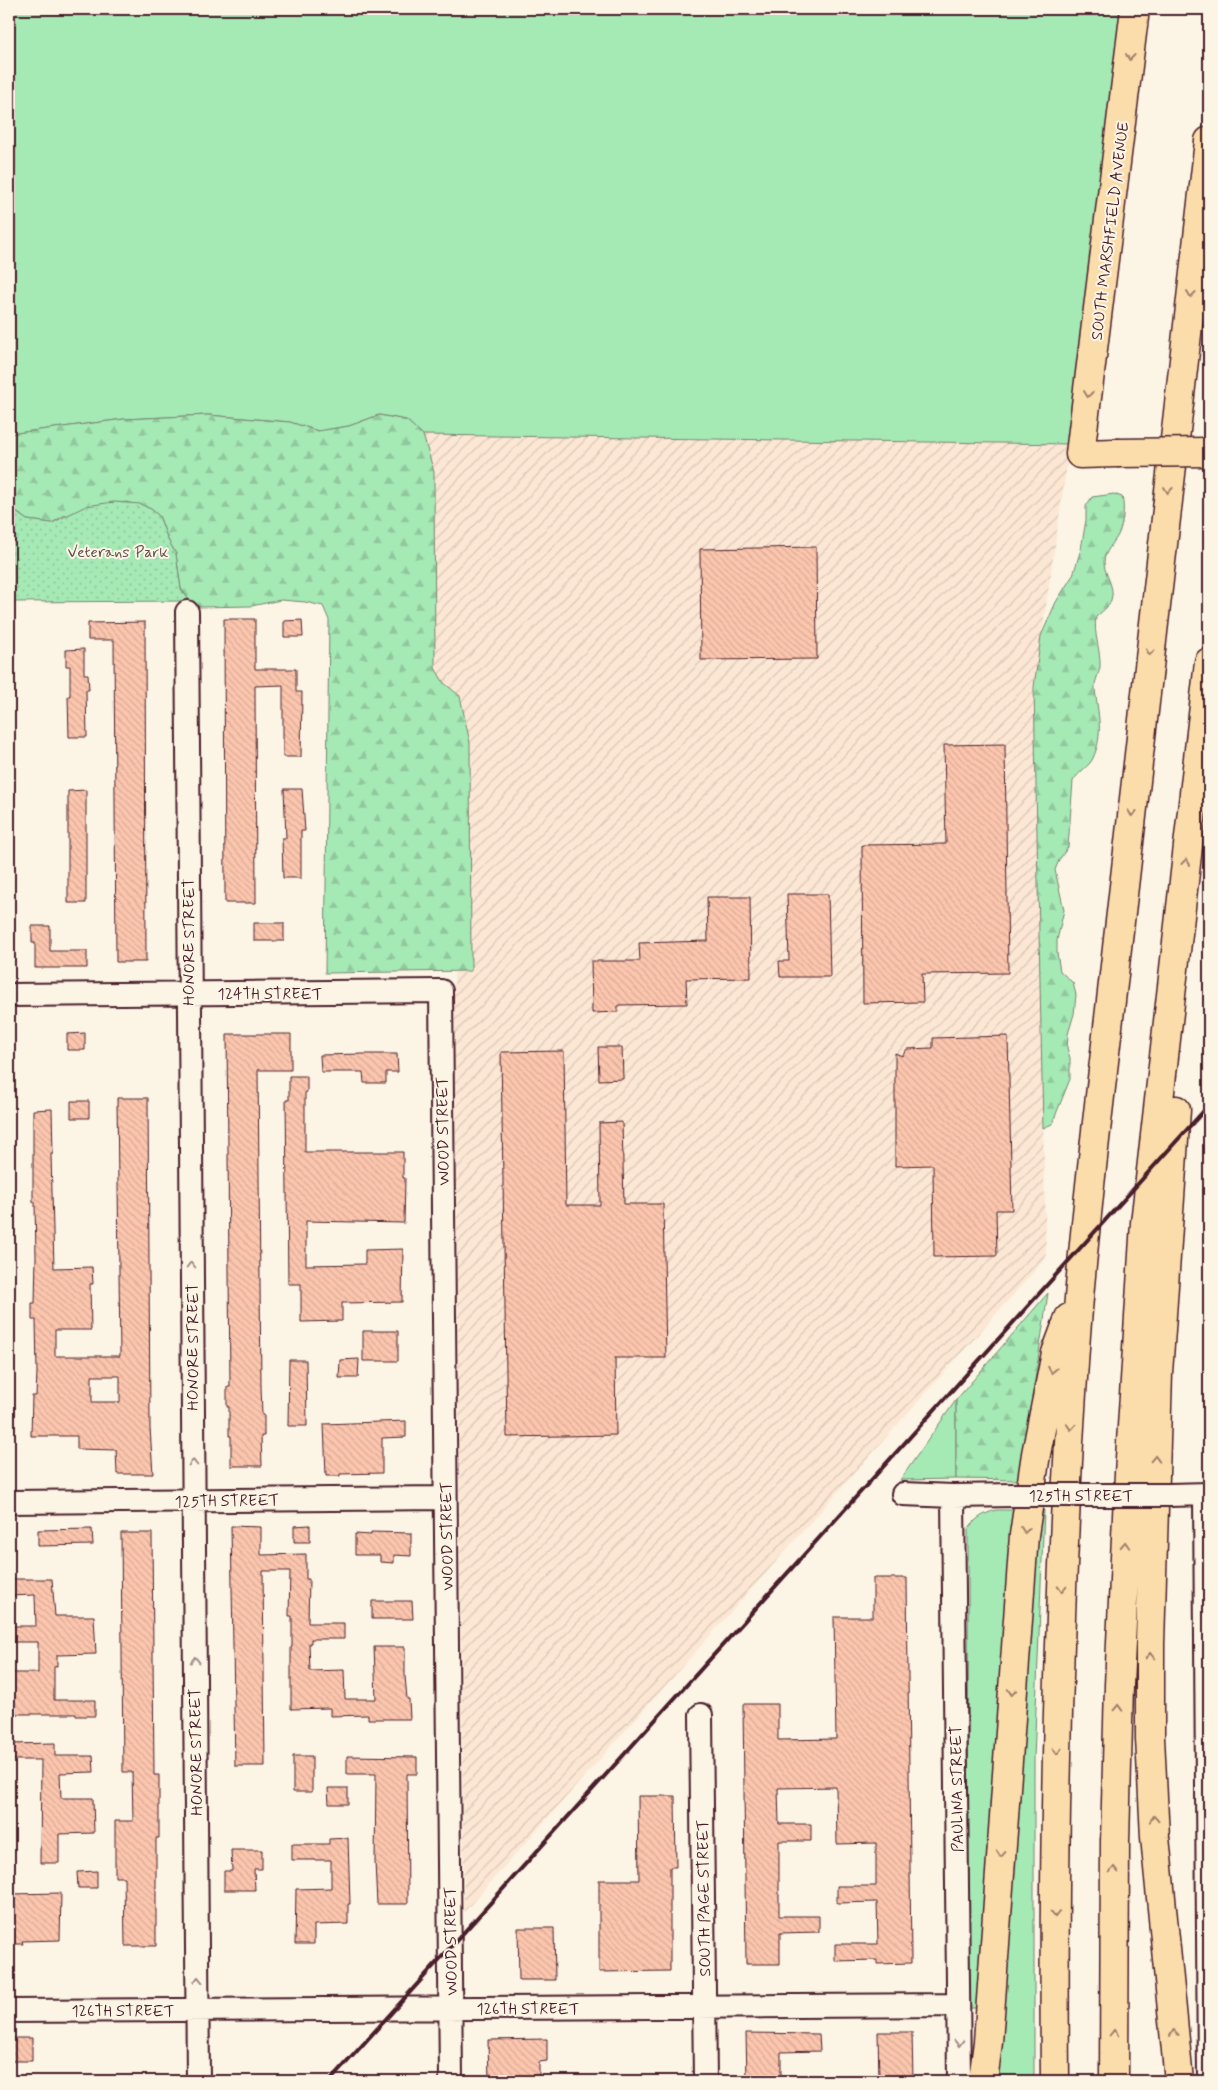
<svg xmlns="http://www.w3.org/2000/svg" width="1218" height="2090" font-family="Mynerve,sans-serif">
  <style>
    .industrial { fill: url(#industrial-furrows) }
    .grass { fill: #a5e9b5; stroke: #788470 }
    .forest { fill: url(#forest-firs); stroke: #788470 }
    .park { fill: url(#park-dots); stroke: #788470 }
    .building { fill: url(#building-back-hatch); stroke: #4a1f2b; fill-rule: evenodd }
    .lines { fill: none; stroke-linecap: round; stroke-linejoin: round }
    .minor-casing { stroke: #4a1f2b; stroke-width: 26 }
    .major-casing { stroke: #4a1f2b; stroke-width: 31 }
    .highway-casing { stroke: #4a1f2b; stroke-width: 31 }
    .minor { stroke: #fcf5e5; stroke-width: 22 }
    .major { stroke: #fbddab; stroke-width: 28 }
    .highway { stroke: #fbddab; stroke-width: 28 }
    .rail { stroke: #4a1f2b; stroke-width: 4 }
    .minor-bridge-casing { stroke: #4a1f2b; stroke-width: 26; stroke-linecap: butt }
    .major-bridge-casing { stroke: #4a1f2b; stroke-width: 31; stroke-linecap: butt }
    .minor-bridge { stroke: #fcf5e5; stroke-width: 22 }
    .major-bridge { stroke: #fbddab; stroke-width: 28 }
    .oneway { stroke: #a27e6b }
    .oneway2 { stroke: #a38a88 }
    .labels { text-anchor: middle; stroke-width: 4; stroke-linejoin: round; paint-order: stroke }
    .street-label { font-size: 16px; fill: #4a1f2b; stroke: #fcf5e5 }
    .park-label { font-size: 16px; fill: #61524e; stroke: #fcf5e5 }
  </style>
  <defs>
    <pattern id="industrial-furrows" width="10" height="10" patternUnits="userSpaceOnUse" patternTransform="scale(1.25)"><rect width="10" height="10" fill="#fce7d4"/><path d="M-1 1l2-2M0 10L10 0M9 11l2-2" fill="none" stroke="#dac6b6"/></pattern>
    <pattern id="forest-firs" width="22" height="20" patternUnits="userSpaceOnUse" patternTransform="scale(1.25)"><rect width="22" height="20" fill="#a5e9b5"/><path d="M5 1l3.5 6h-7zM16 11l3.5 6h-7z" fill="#90c79c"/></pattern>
    <pattern id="park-dots" width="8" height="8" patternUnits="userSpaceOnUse" patternTransform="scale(1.25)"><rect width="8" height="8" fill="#a5e9b5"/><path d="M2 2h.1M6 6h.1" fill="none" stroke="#90c79c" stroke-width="1.8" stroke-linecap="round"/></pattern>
    <pattern id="building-back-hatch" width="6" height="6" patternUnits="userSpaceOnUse" patternTransform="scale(1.25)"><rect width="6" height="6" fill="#fcc6ae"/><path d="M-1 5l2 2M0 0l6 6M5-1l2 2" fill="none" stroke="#daaa96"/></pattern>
  </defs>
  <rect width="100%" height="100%" fill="#fcf5e5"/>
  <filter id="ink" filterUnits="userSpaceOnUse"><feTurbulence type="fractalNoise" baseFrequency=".02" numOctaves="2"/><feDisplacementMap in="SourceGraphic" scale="10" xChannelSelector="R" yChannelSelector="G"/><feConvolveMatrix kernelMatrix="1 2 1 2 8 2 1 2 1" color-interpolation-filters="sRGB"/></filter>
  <g filter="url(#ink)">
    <path class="industrial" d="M423 435 1070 444 1034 687 1046 1258 464 1912 454 972 471 971 470 743 460 696 444 683 435 668 434 472Z"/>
    <path class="grass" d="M9 9H1122L1115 55 1070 444 423 435 406 420 379 415 349 426 318 431 290 422 208 415 124 419 9 434Z
      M956 1400V1479L900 1480Z
      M996 1510H1018L1005 1611 979 2008H969L968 1529C976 1518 983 1514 996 1510Z
      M1035 1510H1044L1034 1758V2081H994Z"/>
    <path class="forest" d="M208 415 290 422 318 431 349 426 379 415 406 420 423 435 434 472 435 668 444 683 460 696 470 743 471 971 325 973 329 620 323 606 305 602 281 600 251 606 199 607 190 601 181 589 176 554 168 540 159 516 151 509 126 502 63 516 52 523 27 520 10 507 9 503V434L124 419Z
      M1114 494 1122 497C1125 508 1123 525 1118 535 1114 543 1104 552 1104 562 1104 575 1116 587 1111 600 1109 607 1101 612 1096 617 1093 634 1101 650 1100 667 1099 674 1094 682 1095 689 1098 714 1104 734 1093 758 1089 767 1079 771 1073 781L1068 847 1059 860 1055 870 1064 910 1057 940V953L1060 971 1073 983 1076 995 1074 1014 1068 1034 1067 1048 1070 1058V1079L1052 1124 1043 1128 1034 687 1041 636 1056 602 1073 575 1081 549 1086 520V506L1092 497Z
      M1048 1293 1020 1480 956 1479V1400Z"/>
    <path class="park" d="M114 502 140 504 151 509 159 516 168 540 176 554 181 589 190 601 9 602V507L27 520 52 523 86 506Z"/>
    <path class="building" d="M816 547 817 659 701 660 700 549Z
      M224 619H255V669H296V692H302L301 757H283V685L255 686 256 903H225Z
      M302 620 303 637H284V621Z
      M145 622 146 962H116L114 640H88V623Z
      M84 649V674H88L89 690H86L87 737H69L68 696H70V666H66V650Z
      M1005 744 1008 973 922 974 923 1002 863 1003 862 845 946 844 944 745Z
      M284 789H302L305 831H301V878H283L282 838H286Z
      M86 790V903H68V791Z
      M787 894H828L830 977H780L779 961H789Z
      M707 897H750L751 978 686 979 687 1004 618 1005V1012L592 1013 591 961H640L639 943 708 941Z
      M254 923H284V941H254Z
      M32 926H50V951H87V968H35V943H32Z
      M85 1033V1050H67V1034Z
      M227 1034H291V1070H258L261 1386 262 1415H264V1436H261L262 1466H231V1436H229V1407H227V1387H230Z
      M1008 1036 1012 1210H996L997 1256 934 1257 933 1165 895 1166V1053L902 1056 907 1049 933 1048V1038Z
      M598 1047H622L623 1079 599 1080Z
      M564 1051 566 1205H600L599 1123 622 1122 624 1204H663L666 1358H615L616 1435 507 1437 501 1052Z
      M363 1054H397L398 1072H386V1083H364L363 1072H321L320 1055Z
      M289 1076H307V1092L305 1093V1152H403V1178H405L404 1223 306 1221V1265L365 1264V1250L403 1249 402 1302 342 1303V1321L301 1322V1284H288L286 1100H289Z
      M117 1098H148L150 1428 153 1474H117L116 1450 77 1449V1436H31L32 1396H36L37 1372 36 1320H32V1303H35L36 1257 35 1202H33V1110L52 1109 53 1154H51L54 1268 92 1267 93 1284H90L91 1330H55V1356H120ZM92 1376H120V1402H92Z
      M71 1101H89V1118H71Z
      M363 1331H398V1361H363Z
      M359 1359 358 1378H339L340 1360Z
      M289 1360H306L307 1426H288Z
      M406 1421V1437L382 1438V1473L340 1474V1476H326L324 1424Z
      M310 1525V1542H294V1526Z
      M231 1526 261 1527V1555L306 1554V1579H309L308 1623H344V1639H311V1643H309L310 1671 344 1670 345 1699H376L374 1647H405V1676L407 1699H409L410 1719H368V1715L330 1716V1708L291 1709V1647H292V1616H289L290 1571H263L265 1766H235Z
      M92 1529 93 1545 38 1546V1530Z
      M371 1532 411 1533V1556L394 1555V1563L380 1562V1555H355V1534L371 1535Z
      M121 1533H152L154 1775H159V1838H156V1946H125L124 1877H115V1821H133L132 1772H123Z
      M873 1578H907L911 1963 877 1964V1960L835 1961V1944H878L877 1902 837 1903V1886H876V1843L837 1844 836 1787 778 1788 779 1824H811V1841H779V1916H819V1932L780 1933V1964H746L743 1704H778V1740L836 1739 834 1617H873Z
      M9 1579H52L55 1616H94L96 1654 57 1655V1666L54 1667V1700H95V1716H76V1714H9V1673H38V1642H9V1626H36L35 1595 9 1596Z
      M372 1601H412L413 1619H372Z
      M55 1743V1756H93L94 1772 60 1773 61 1798H93L94 1833 59 1834V1863H40L41 1760H9V1744Z
      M293 1756H312V1792H293Z
      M347 1756 417 1757V1774H407L408 1904H377L375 1862 376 1774H347Z
      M328 1788H348V1804H329Z
      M638 1796H675L676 1867H670V1971L599 1972V1880H639Z
      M348 1838 350 1904H348V1924L314 1925V1944H295L296 1889 331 1888V1860H292V1844H329V1839Z
      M231 1850H262V1869H254L255 1890H224V1871H232Z
      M97 1871V1888H78L77 1872Z
      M61 1893 60 1940 22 1941 23 1944H9V1894Z
      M518 1928H554L555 1980H519Z
      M878 2032H912L913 2080H879Z
      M746 2033 819 2034 820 2051 781 2052V2080L747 2081Z
      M9 2038H32V2061H9Z
      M547 2039V2061L539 2062V2081H489L488 2040Z"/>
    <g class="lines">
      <defs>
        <path id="minor" d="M187 612 198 2081
          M9 995 441 991 451 2081
          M903 1494 953 1496 1014 1495
          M1205 1494 1209 2081
          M1169 1495 1209 1494
          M953 1496 959 2081
          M9 1502 445 1498
          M701 1715 705 2081
          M9 2011 958 2005"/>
        <path id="major" d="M1117 453 1080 454 1135 9"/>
        <path id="highway" d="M1176 1110 1158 1373 1150 1644V1738L1155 1837 1179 2081
          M983 2081 988 2042 1024 1535 1036 1454 1056 1353 1069 1318
          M1055 2081C1053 1836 1058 1592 1075 1348 1085 1211 1103 1075 1118 939 1147 673 1178 407 1209 141
          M1114 2081 1115 1842 1119 1685 1129 1474 1145 1223 1209 662"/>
      </defs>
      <use href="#minor" class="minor-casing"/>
      <use href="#major" class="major-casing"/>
      <use href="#highway" class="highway-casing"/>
      <use href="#minor" class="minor"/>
      <use href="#major" class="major"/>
      <use href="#highway" class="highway"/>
      <path class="rail" d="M330 2081 1209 1105"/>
      <defs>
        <path id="minor-bridge" d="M1014 1495H1169"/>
        <path id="major-bridge" d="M1117 453 1209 452"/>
      </defs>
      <use href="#minor-bridge" class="minor-bridge-casing"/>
      <use href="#major-bridge" class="major-bridge-casing"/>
      <use href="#minor-bridge" class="minor-bridge"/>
      <use href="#major-bridge" class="major-bridge"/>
    </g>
    <defs><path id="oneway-chevron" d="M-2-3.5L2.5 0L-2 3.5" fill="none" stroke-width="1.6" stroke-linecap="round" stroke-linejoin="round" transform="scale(1.25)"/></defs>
    <g class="oneway">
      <use href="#oneway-chevron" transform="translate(1130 57) rotate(96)"/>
      <use href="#oneway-chevron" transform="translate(1191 294) rotate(97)"/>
      <use href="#oneway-chevron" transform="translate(1088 394) rotate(97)"/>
      <use href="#oneway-chevron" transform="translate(1168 490) rotate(97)"/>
      <use href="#oneway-chevron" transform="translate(1150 652) rotate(96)"/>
      <use href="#oneway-chevron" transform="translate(1132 813) rotate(96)"/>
      <use href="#oneway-chevron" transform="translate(1186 862) rotate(-83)"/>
      <use href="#oneway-chevron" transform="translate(1052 1370) rotate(101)"/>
      <use href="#oneway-chevron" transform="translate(1071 1427) rotate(94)"/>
      <use href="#oneway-chevron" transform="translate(1155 1459) rotate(-88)"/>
      <use href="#oneway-chevron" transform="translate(1025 1530) rotate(97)"/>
      <use href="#oneway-chevron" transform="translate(1125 1545) rotate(-87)"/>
      <use href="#oneway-chevron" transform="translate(1062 1589) rotate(92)"/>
      <use href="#oneway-chevron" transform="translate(1150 1656) rotate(-90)"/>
      <use href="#oneway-chevron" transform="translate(1012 1692) rotate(94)"/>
      <use href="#oneway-chevron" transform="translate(1118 1708) rotate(-88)"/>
      <use href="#oneway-chevron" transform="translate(1057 1751) rotate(91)"/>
      <use href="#oneway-chevron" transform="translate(1154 1819) rotate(-93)"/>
      <use href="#oneway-chevron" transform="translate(1001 1854) rotate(94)"/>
      <use href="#oneway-chevron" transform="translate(1114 1870) rotate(-90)"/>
      <use href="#oneway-chevron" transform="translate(1055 1914) rotate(90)"/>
      <use href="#oneway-chevron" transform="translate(1114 2033) rotate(-90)"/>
      <use href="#oneway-chevron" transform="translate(1174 2033) rotate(-96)"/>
    </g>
    <g class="oneway2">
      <use href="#oneway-chevron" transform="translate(191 1265) rotate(-90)"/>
      <use href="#oneway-chevron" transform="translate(193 1463) rotate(-90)"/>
      <use href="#oneway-chevron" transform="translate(195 1660) rotate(-91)"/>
      <use href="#oneway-chevron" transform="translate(198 1980) rotate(-91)"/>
      <use href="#oneway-chevron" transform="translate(959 2043) rotate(89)"/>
    </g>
  </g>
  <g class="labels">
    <g class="street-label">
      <text transform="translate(1109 231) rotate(-83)" y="6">SOUTH MARSHFIELD AVENUE</text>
      <text transform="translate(188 942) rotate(-90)" y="6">HONORE STREET</text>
      <text x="270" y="999">124TH STREET</text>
      <text transform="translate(442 1131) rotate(-91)" y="6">WOOD STREET</text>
      <text transform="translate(192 1347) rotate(-90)" y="6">HONORE STREET</text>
      <text x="1081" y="1501">125TH STREET</text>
      <text transform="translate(227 1500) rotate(-1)" y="6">125TH STREET</text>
      <text transform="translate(446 1536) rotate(-91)" y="6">WOOD STREET</text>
      <text transform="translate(195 1752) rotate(-91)" y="6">HONORE STREET</text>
      <text transform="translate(956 1789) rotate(-91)" y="6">PAULINA STREET</text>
      <text transform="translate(703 1898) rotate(-91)" y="6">SOUTH PAGE STREET</text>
      <text transform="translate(450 1941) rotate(-91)" y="6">WOOD STREET</text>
      <text x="528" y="2014">126TH STREET</text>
      <text x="123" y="2016">126TH STREET</text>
    </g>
    <g class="park-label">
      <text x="118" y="557">Veterans Park</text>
    </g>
  </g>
  <rect width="1218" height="2090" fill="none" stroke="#fcf5e5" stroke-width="30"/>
  <rect x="15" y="15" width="1188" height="2060" fill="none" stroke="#4a1f2b" stroke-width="2" filter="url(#ink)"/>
</svg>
